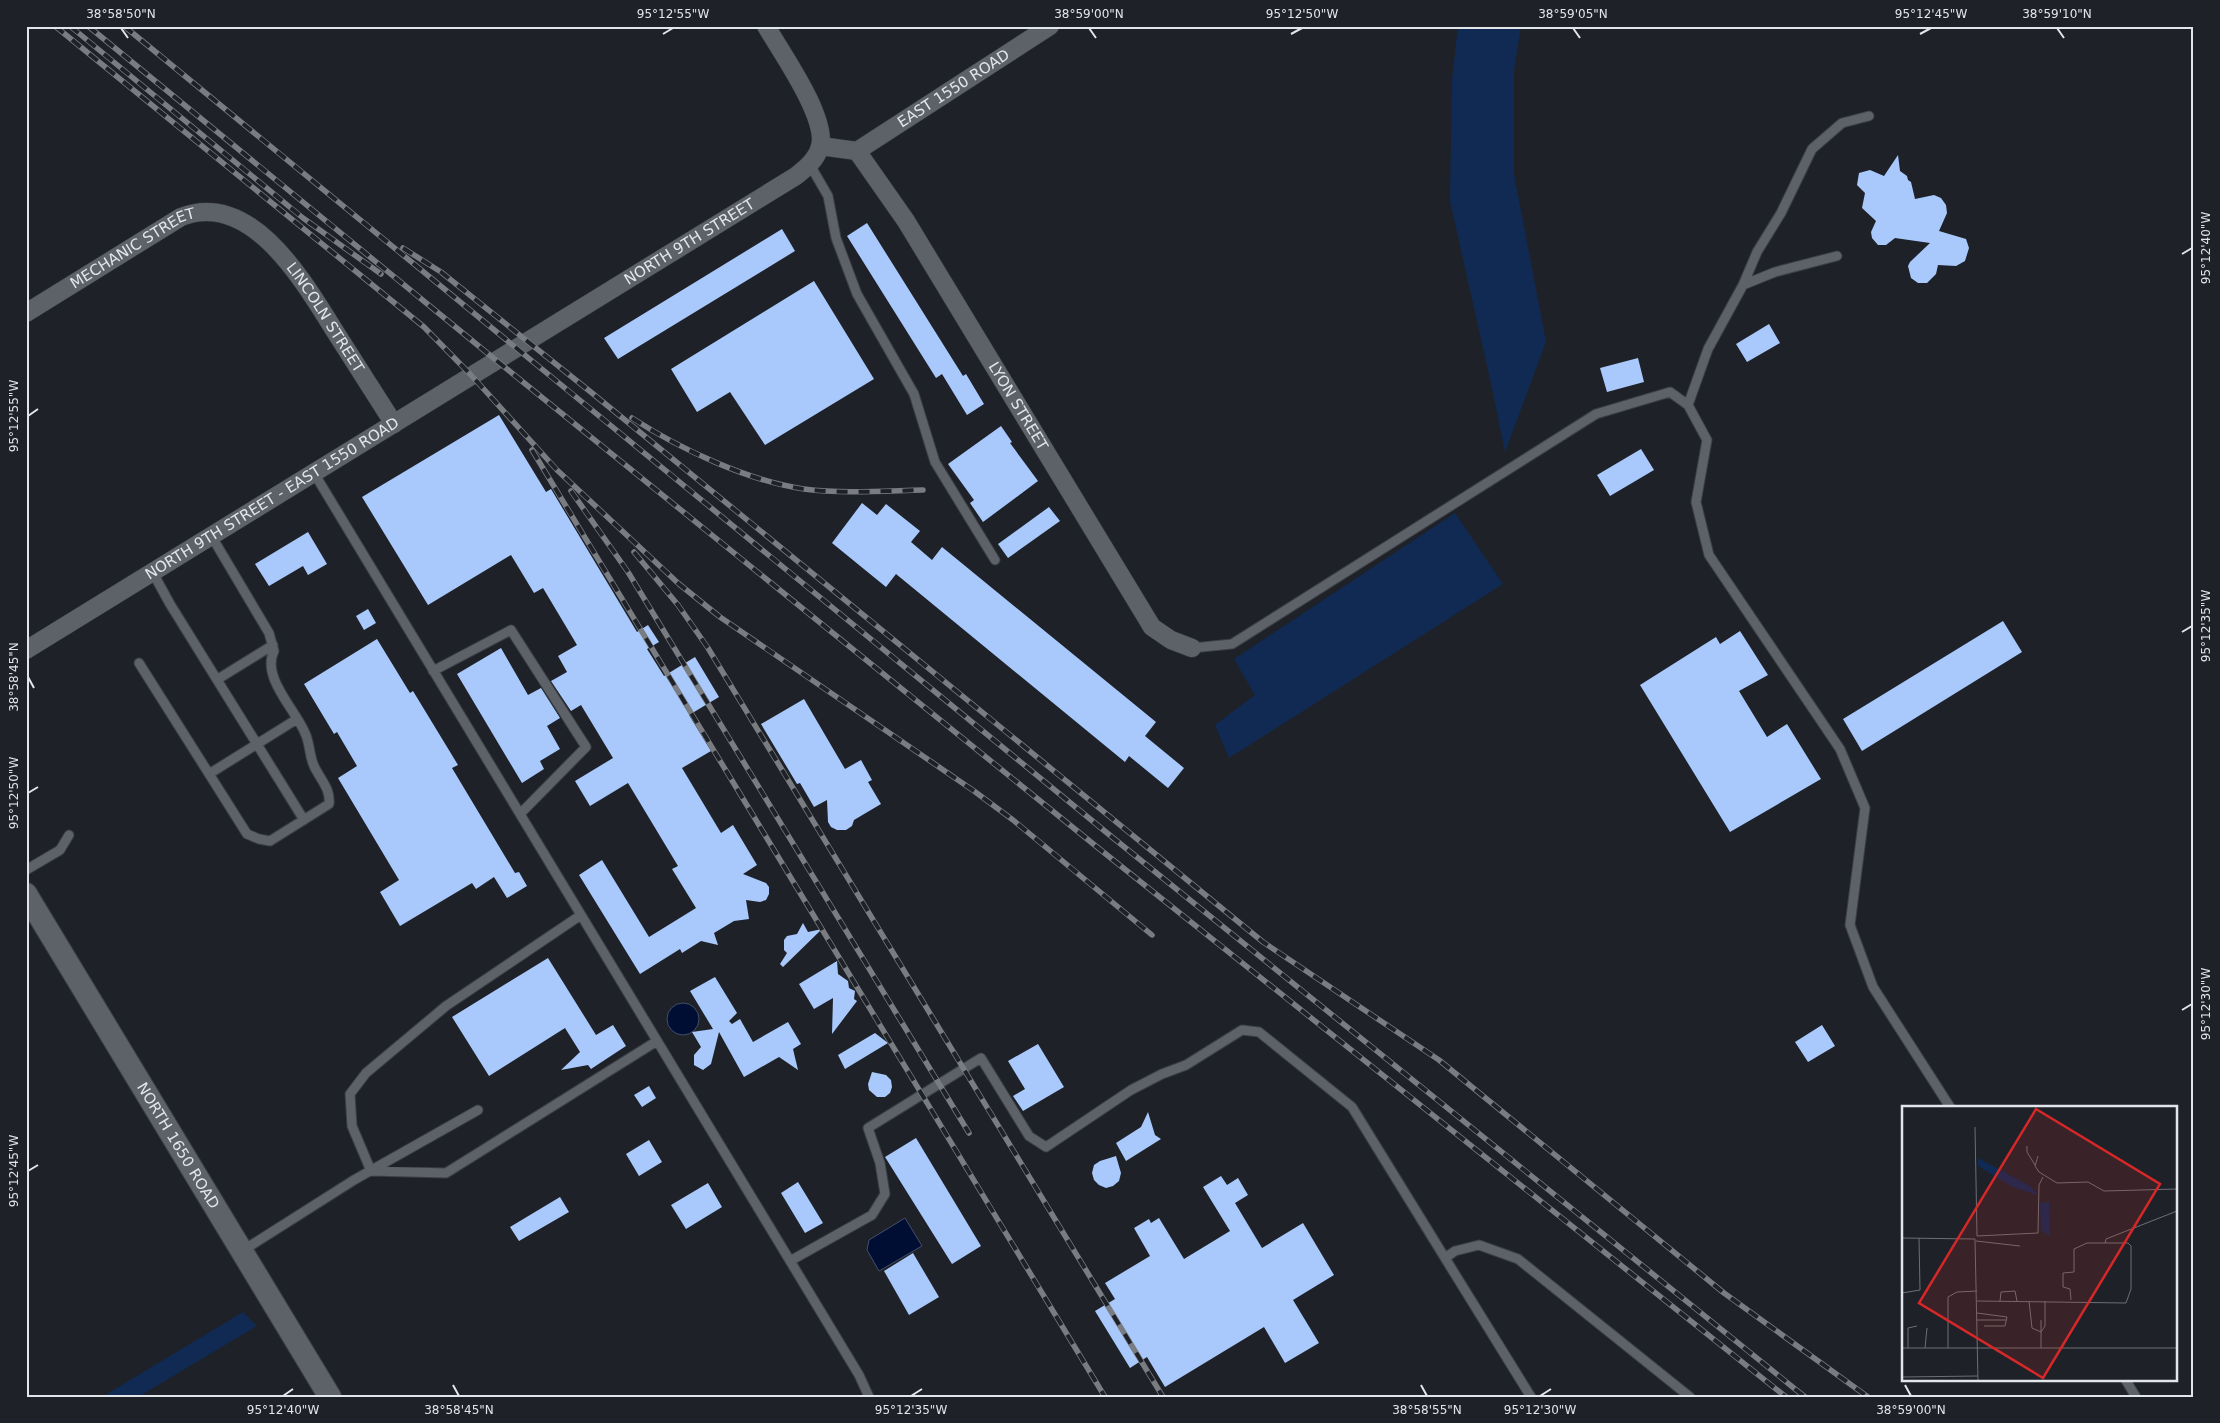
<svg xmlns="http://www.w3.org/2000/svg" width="2220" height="1423" font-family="'DejaVu Sans',sans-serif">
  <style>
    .green { fill: #112a53 }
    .water { fill: #000e34; stroke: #444e6a }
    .building { fill: #a9c9fc }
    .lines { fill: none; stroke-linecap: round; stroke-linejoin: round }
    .service-casing { stroke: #3c3f44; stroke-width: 11 }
    .minor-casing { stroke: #3c3f44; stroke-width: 19 }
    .tertiary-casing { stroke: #3c3f44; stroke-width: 24 }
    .service { stroke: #5d6168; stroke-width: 9 }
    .minor { stroke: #5d6168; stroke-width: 18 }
    .tertiary { stroke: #5d6168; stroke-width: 22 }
    .rail-casing { stroke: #797c81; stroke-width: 5.5 }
    .rail { stroke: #1e2228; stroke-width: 4; stroke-dasharray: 11; stroke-linecap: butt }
    .ticks { fill: none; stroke: #e2e5e9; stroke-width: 2 }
    .labels { text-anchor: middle; stroke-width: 5; stroke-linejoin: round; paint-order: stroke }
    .street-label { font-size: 15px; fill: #e2e5e9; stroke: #1e2228 }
    .inset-road { fill: none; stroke: #6c7075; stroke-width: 1 }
    .view { fill: #d62828; fill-opacity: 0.15; stroke: #d62828; stroke-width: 2.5 }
    .inset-edge { fill: none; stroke: #e2e5e9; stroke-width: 2.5 }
    .neatline { fill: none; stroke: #e2e5e9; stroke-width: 2 }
    .ticks-label { font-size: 12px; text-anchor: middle; fill: #e2e5e9 }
  </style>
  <rect width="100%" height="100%" fill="#1e2228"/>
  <path class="green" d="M1458 26H1521L1514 71V174L1546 342 1505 452 1492 388 1450 201 1452 79Z
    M1455 513 1503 584 1229 758 1215 725 1255 695 1234 659Z
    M243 1312 257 1326 138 1397H102Z"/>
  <path class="water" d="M667 1019a16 16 0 1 1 32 0a16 16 0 1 1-32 0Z
    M905 1218 922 1246 879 1271 867 1250 869 1240Z"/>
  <path class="building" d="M1898 155 1900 171 1907 176 1908 180 1911 182 1915 199 1934 195 1941 198 1946 205 1947 213 1939 231 1966 239 1969 248 1965 261 1956 266 1938 265 1936 274 1927 283H1918L1911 278 1908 266 1910 262 1930 243 1895 238 1886 245H1878L1872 238 1871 232 1876 221 1862 208 1865 193 1857 185 1859 173 1870 170 1884 176Z
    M867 223 963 376 966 374 984 404 967 415 942 374 936 378 847 236Z
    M782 229 795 251 618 359 604 338Z
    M814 281 874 379 765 445 730 392 697 412 671 369Z
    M1769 324 1780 343 1747 362 1736 344Z
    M1638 358 1644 382 1607 392 1600 368Z
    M499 415 546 492 551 489 637 632 648 625 659 642 647 649 664 676 695 657 719 697 689 715 711 751 682 768 721 833 733 825 757 865 743 874 766 883 769 887V894L766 900 760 902 746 900 749 919 734 921 714 933 718 945 701 941 682 953 680 949 640 974 579 875 602 860 649 937 696 908 672 869 678 866 628 783 590 806 575 781 613 758 581 705 571 711 551 681 567 672 558 656 577 645 543 588 534 593 511 555 428 605 362 497Z
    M1001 426 1012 442 1010 443 1038 481 983 522 970 503 974 500 948 464Z
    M1641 449 1654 470 1610 496 1597 475Z
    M862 503 877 515 886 504 920 531 911 542 932 560 942 547 1156 722 1145 736 1184 768 1168 788 1129 756 1125 762 896 574 886 587 832 543Z
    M1049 507 1060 521 1008 558 998 544Z
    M308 532 327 564 308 575 303 566 269 586 255 564Z
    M368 609 376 623 364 630 356 616Z
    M2003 621 2022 652 1862 751 1843 719Z
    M1740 631 1768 675 1739 691 1767 737 1787 724 1821 779 1730 832 1640 685 1716 637 1720 644Z
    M377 639 410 693 413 691 458 765 452 768 515 873 519 872 527 886 507 898 494 877 476 889 472 883 400 926 380 892 399 880 338 778 357 766 337 732 334 734 304 684Z
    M501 648 528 695 541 688 560 718 547 726 560 749 540 761 544 769 522 783 457 674Z
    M804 699 845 769 861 760 872 780 868 782 881 804 854 820 852 826 846 830H837L831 827 828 822 827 800 814 807 800 783 797 784 761 724Z
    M803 923 808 932 822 929 783 967 780 964 787 953 784 950V940L787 936 797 934Z
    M548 958 596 1035 613 1025 626 1046 591 1069 588 1065 561 1070 580 1052 565 1028 489 1076 452 1017Z
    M837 961 838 974 848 981 849 988 855 991 854 999 857 1001 832 1034 833 998 814 1009 799 984Z
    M715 977 737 1013 729 1021 732 1024 740 1019 753 1042 788 1022 801 1044 793 1049 798 1070 779 1057 744 1077 719 1032 711 1064 703 1070 694 1065V1055L701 1047 692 1032 713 1029 690 991Z
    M1822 1025 1835 1046 1808 1062 1795 1042Z
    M875 1033 888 1043 845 1069 838 1055Z
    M1038 1044 1064 1087 1023 1111 1013 1096 1025 1089 1008 1061Z
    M872 1072 886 1075 891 1080 892 1087 890 1093 885 1097H877L869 1090 868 1084Z
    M649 1086 656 1098 642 1107 634 1095Z
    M1148 1112 1155 1135 1161 1139 1126 1161 1116 1143 1141 1127Z
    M916 1138 981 1246 952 1264 885 1157Z
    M649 1140 662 1162 639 1176 626 1154Z
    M1116 1156 1121 1173 1119 1181 1113 1186 1106 1188 1099 1185 1094 1180 1092 1173 1094 1165 1100 1161Z
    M1221 1176 1227 1185 1238 1178 1248 1195 1235 1203 1262 1248 1303 1223 1334 1275 1293 1300 1319 1343 1285 1363 1264 1327 1165 1387 1147 1357 1130 1368 1095 1311 1115 1299 1105 1283 1150 1256 1134 1228 1149 1219 1151 1223 1159 1218 1184 1259 1230 1231 1203 1187Z
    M798 1182 823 1223 805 1233 781 1193Z
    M708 1183 722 1207 686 1229 671 1205Z
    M560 1197 569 1212 519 1241 510 1227Z
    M913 1253 939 1297 909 1315 884 1271Z"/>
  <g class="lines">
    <defs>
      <path id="service" d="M810 165 828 196 836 238 857 294 914 394 935 462 995 560
        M1743 285 1757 252 1781 213 1812 149 1842 123 1869 116
        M1688 405 1708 349 1743 285 1775 272 1837 256
        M314 473 859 1375 869 1397
        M153 573 170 604 304 820
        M1192 648 1232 644 1596 414 1670 392 1688 405 1707 440 1696 502 1709 555 1840 749 1865 808 1850 925 1873 987 1950 1107
        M139 663 247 834 259 839 270 841 329 804C331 789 320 779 314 766 309 755 310 743 305 733 295 709 261 677 274 651L269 633 212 537
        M433 671 511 630 586 747 520 814
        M218 679 273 645
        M209 774 297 719
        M26 870 60 850 69 835
        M581 915 446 1006 366 1073 350 1094 352 1126 371 1171 446 1173 657 1041
        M242 1251 354 1180 478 1110
        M790 1261 872 1215 885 1194 880 1163 868 1128 981 1058 1029 1136 1046 1147 1131 1090 1162 1074 1186 1065 1242 1030 1259 1032 1352 1107 1445 1258
        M2125 1379 2136 1397
        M1531 1397 1445 1258 1455 1251 1479 1245 1518 1259 1690 1397"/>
      <g id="minor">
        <path d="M820 146 857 151"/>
        <path id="s1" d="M857 151 906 221 1152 627 1171 640 1192 648"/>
        <path id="s2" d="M857 151 1050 26"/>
        <path id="s3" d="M26 313 181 217C252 189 305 284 336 333 355 363 374 393 394 424"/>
        <path id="s4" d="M26 650 796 176C806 168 816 160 820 147 828 118 781 52 766 26"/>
      </g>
      <g id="tertiary">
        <path id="s5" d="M26 894 330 1397"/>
      </g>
    </defs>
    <use href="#service" class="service-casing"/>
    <use href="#minor" class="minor-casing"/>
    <use href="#tertiary" class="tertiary-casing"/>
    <use href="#service" class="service"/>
    <use href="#minor" class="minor"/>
    <use href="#tertiary" class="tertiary"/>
    <defs>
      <path id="rail" d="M55 26 424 327 471 375 557 470 679 584 720 617 974 791 1013 820 1152 935
        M70 26 303 218 381 274
        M88 26 497 361 1097 847 1786 1397
        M124 26 1112 837 1805 1397
        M403 248 441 272 592 393 1263 942 1439 1060 1724 1293 1868 1397
        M632 418C680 449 748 481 804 489 843 494 883 491 923 490
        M532 450 1105 1397
        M571 491 628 572 969 1133
        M634 552 678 605 708 648 1163 1397"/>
    </defs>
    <use href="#rail" class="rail-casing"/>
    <use href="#rail" class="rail"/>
  </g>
  <path class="ticks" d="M121 28 128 38M1089 28 1096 38M1573 28 1580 38M2057 28 2064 38M663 34 673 28M1291 34 1302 28M1920 34 1931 28M2182 254 2192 248M28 416 38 409M2182 632 2192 626M28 677 34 688M28 793 38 787M2182 1010 2192 1004M28 1171 38 1165M453 1385 459 1396M1421 1385 1427 1396M1905 1385 1911 1396M283 1396 293 1389M911 1396 922 1389M1540 1396 1551 1389"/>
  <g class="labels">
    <g class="street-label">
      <text dy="5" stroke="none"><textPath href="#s2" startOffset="115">EAST 1550 ROAD</textPath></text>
      <text dy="5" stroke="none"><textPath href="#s4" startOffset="779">NORTH 9TH STREET</textPath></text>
      <text dy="5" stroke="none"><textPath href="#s3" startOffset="125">MECHANIC STREET</textPath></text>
      <text dy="5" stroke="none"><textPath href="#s3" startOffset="374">LINCOLN STREET</textPath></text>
      <text dy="5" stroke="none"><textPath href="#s1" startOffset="302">LYON STREET</textPath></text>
      <text dy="5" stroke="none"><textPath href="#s4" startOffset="289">NORTH 9TH STREET - EAST 1550 ROAD</textPath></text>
      <text dy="5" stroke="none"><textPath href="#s5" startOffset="294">NORTH 1650 ROAD</textPath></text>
    </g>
  </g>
  <g transform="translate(1902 1106)">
    <rect width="275" height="275" fill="#1e2228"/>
    <path d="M76 52 128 80 136 89 111 81 76 60ZM147 96 148 130 139 124 138 97Z" fill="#112a53"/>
    <path class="inset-road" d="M73 21 75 130M125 40V46L133 59M136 50 133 60 137 66 155 77 186 76 202 85 275 83M75 130 136 127 137 79 141 71M0 132 73 133M73 133 76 275M74 135 118 140M0 187 18 184 17 132M169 194 168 183 161 181V167L172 166V143L185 137H203M75 195 224 197 229 183V140L226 137H203L204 133 275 105M98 195 99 186 113 185 115 195M127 195 130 222 139 226 143 220V195M75 207 105 211 103 220H82M75 214H104M0 242H275M6 242V222L15 220M23 242 25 222M46 242V191L55 186 75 185M139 242V214M0 271 76 270"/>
    <path class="view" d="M134 3 258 78 141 272 17 197Z"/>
    <rect width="275" height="275" class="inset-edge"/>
  </g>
  <rect width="2220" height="1423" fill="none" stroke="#1e2228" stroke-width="55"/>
  <rect x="28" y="28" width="2164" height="1368" class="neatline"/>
  <g class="ticks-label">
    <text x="121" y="18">38°58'50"N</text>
    <text x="673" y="18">95°12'55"W</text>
    <text x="1089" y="18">38°59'00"N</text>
    <text x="1302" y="18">95°12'50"W</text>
    <text x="1573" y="18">38°59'05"N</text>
    <text x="1931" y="18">95°12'45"W</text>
    <text x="2057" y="18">38°59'10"N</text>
    <text transform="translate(2206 248) rotate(-90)" y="4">95°12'40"W</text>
    <text transform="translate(14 416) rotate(-90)" y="4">95°12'55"W</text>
    <text transform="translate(2206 626) rotate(-90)" y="4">95°12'35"W</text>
    <text transform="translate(14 677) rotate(-90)" y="4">38°58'45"N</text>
    <text transform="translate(14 793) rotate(-90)" y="4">95°12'50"W</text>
    <text transform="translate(2206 1004) rotate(-90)" y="4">95°12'30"W</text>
    <text transform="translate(14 1171) rotate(-90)" y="4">95°12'45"W</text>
    <text x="283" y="1414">95°12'40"W</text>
    <text x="459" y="1414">38°58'45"N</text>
    <text x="911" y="1414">95°12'35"W</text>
    <text x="1427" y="1414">38°58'55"N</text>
    <text x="1540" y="1414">95°12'30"W</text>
    <text x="1911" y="1414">38°59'00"N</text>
  </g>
</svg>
